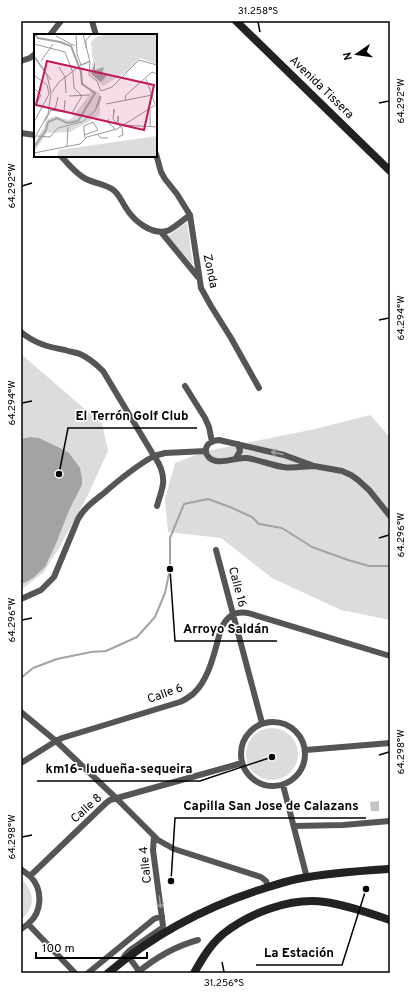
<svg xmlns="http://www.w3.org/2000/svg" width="411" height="994" font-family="Overpass,sans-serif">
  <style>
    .green { fill: #dcdcdc }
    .water { fill: #a3a3a3 }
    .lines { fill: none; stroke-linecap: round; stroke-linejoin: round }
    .stream { stroke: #a3a3a3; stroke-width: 2 }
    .building { fill: #c4c4c4 }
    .street { stroke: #555; stroke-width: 6 }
    .secondary { stroke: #222; stroke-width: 8 }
    .oneway { stroke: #999 }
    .ticks { fill: none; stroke: #000; stroke-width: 1.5 }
    .labels { text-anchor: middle; stroke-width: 3; stroke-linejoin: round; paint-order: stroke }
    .street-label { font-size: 12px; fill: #000; stroke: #fff }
    .inset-river { fill: none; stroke: #a3a3a3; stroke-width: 2 }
    .inset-road { fill: none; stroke: #999; stroke-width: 1 }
    .view { fill: #c2185b; fill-opacity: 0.15; stroke: #c2185b; stroke-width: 2 }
    .inset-edge { fill: none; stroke: #000; stroke-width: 2 }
    .leader { fill: none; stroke: #000; stroke-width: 1.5 }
    .callout-dot { fill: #000; stroke: #fff; stroke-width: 1.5 }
    .callout-label { font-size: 13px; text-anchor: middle; font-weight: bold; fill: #000; stroke: #fff; stroke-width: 3; stroke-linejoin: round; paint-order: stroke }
    .neatline { fill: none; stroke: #000; stroke-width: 1.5 }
    .ticks-label { font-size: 10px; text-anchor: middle; fill: #000 }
  </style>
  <rect width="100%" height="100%" fill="#fff"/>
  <path class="green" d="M187 222 193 265 168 236Z
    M21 354 102 424 108 451 87 497 59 548 44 572 21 590Z
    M370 415 390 437V620L341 610 272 578 221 538 168 532 165 499 175 463 206 451 315 429Z
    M246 754a26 26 0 1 1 52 0a26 26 0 1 1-52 0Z
    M21 879C35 891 36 908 21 920Z"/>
  <path class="water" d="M30 437 39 438 62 449 69 453 80 468 82 479V485L70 508 55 546 45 567 33 578 26 582 21 584V439Z"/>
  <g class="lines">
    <path class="stream" d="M21 678 33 668 57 659 91 652 106 651 137 637 155 617 165 593 170 569V538L184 504 208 499 230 507 252 517 259 524 282 528 312 547 348 560 369 566H390"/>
  </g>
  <path class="building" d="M379 801V811H371L370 802Z"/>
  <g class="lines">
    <path class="street" d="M92 21 96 35
      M50 35 61 21
      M21 61 30 58 35 54
      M21 133 35 135
      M156 154 161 172 165 179 177 194 190 215 201 288 211 306 231 338 259 388
      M61 156C68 164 76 174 86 179 94 183 104 184 112 189 118 192 122 202 126 208 134 221 151 235 167 231 173 229 184 219 190 215
      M161 232 198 277
      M21 332C34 343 48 347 65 350 70 352 75 352 80 354 89 358 96 364 103 371L154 456C136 466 120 479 104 493 94 501 84 508 78 519L54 577 41 590 21 599
      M185 386 205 418 209 427 212 442
      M236 458 240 451 238 444
      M314 466C304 466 293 469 283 467 271 465 259 460 247 458 236 457 227 463 216 461 202 458 202 441 219 440L284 455 314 466 342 471 351 475 358 480 369 490 390 516
      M157 506C159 499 162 491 163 484 164 474 160 464 154 456L165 453 206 451
      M216 550 262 723
      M21 712 56 741 116 798 158 840 174 849 261 877 266 881 268 887
      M241 754a32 32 0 1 1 64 0a32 32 0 1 1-64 0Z
      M306 750 390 743
      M21 763 56 741 62 738 180 702C185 700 189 697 193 694 210 679 215 649 221 629 227 616 234 611 248 613L390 656
      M283 785 307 878
      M294 826 343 825 390 821
      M21 869C24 872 28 874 31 877 43 890 42 912 29 923 27 925 24 927 21 929
      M30 876 106 803 110 800 242 763
      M28 924 75 973
      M122 960 126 954 129 951 162 928 163 926 153 850 154 836
      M131 960 139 971
      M88 973 154 919 162 916
      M137 973C155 958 176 946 198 940"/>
    <path class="secondary" d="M236 21 390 171
      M108 973C152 936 201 909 256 891 269 887 283 882 297 879 327 873 359 871 390 869
      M194 973C202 959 210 945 223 934 249 913 291 897 325 902 347 905 369 913 390 920"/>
  </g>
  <defs><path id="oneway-shaft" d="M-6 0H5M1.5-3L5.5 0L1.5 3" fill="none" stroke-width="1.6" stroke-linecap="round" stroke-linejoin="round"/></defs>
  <g class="oneway">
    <use href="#oneway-shaft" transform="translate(277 453) rotate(-167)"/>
    <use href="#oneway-shaft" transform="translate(160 902) rotate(82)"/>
  </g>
  <path class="ticks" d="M258 22 260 32M379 103 389 101M22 186 32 183M379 320 389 318M22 403 32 401M379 538 389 535M22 620 32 618M379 755 389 752M22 837 32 835M222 962 224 972"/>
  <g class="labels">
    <g class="street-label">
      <text transform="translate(322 87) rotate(44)" y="4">Avenida Tissera</text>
      <text transform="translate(211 271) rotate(78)" y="4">Zonda</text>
      <text transform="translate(238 587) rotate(75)" y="4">Calle 16</text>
      <text transform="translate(165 693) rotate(-20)" y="4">Calle 6</text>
      <text transform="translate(86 808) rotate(-42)" y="4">Calle 8</text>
      <text transform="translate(145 865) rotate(-96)" y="4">Calle 4</text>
    </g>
  </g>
  <g transform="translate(34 34)">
    <rect width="123" height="123" fill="#fff"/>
    <path d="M74 0H123V30L106 24 91 39 69 52 56 39 59 27 57 8 62 3ZM58 56 66 59V81L36 98 13 99 0 118V111L14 85 21 82 35 86 38 84ZM123 102V123H23L25 116Z" fill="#dcdcdc"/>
    <path d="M61 28V36L70 33 68 40 73 41 67 48 57 40Z" fill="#a3a3a3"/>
    <path class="inset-river" d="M1 0 4 4 26 8 37 12 47 38 48 50 61 59 44 87 33 89 23 84 14 88M0 113 12 96 14 88"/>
    <path class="inset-road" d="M49 0 56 28 55 41 63 47 67 57 78 53 105 26 123 31M22 2 41 12M0 10 31 18M52 14V6L58 0M0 23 13 41 17 59 14 80 0 105M1 23 17 46M7 27 19 10M55 28 47 31 56 27M25 33 31 43 32 59M0 41 13 51 15 60 0 88M112 45 121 70M0 54 7 61 1 72M18 58 25 48 47 31 43 20 42 0M35 62 55 61M92 67 91 62 118 38 123 40M72 70 118 61M116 75V93M16 76 38 79 48 62 40 54 39 39 31 18M21 76 24 63M30 78 31 66M80 79V75L79 85 87 93M75 85 73 87 81 95M11 87 17 76M84 88V82V89M89 91 123 93M63 100 67 104H74M50 101 64 96 59 88 50 92V98L51 103V104M3 102 16 103 24 94 48 88 61 77 67 64 66 62 62 74M84 103 89 101 88 93M33 113 34 93M0 119 46 110 53 103 83 95 123 70"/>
    <path class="view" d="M13 27 120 51 110 96 2 71Z"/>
    <rect width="123" height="123" class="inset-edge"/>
  </g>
  <path class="leader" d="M59 474L68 428H197M170 569L175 641H277M272 757L200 781H37M171 881L175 818H366M366 889L342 965H256"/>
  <g class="callout-dot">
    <circle cx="59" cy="474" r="4"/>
    <circle cx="170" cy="569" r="4"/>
    <circle cx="272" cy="757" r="4"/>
    <circle cx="171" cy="881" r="4"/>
    <circle cx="366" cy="889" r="4"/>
  </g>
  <g class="callout-label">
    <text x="132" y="420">El Terrón Golf Club</text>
    <text x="226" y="633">Arroyo Saldán</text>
    <text x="119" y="773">km16- ludueña-sequeira</text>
    <text x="271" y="810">Capilla San Jose de Calazans</text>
    <text x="299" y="957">La Estación</text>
  </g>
  <rect width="411" height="994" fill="none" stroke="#ffffff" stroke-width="44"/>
  <g transform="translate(357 54) rotate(257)" stroke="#ffffff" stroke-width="3" paint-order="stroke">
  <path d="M0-3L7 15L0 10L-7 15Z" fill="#000000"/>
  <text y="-6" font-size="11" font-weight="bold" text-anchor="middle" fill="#000000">N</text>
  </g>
  <path d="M36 952v6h111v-6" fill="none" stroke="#000000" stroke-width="2"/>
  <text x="42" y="952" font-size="12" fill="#000000" stroke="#ffffff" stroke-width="3" paint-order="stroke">100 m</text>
  <rect x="22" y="22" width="367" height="950" class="neatline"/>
  <g class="ticks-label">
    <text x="258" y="14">31.258°S</text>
    <text transform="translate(400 101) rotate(-90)" y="4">64.292°W</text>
    <text transform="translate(11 186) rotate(-90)" y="4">64.292°W</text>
    <text transform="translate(400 318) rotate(-90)" y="4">64.294°W</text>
    <text transform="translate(11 403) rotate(-90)" y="4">64.294°W</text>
    <text transform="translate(400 535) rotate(-90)" y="4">64.296°W</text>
    <text transform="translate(11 620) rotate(-90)" y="4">64.296°W</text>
    <text transform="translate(400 752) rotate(-90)" y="4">64.298°W</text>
    <text transform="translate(11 837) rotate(-90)" y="4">64.298°W</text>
    <text x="224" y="986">31.256°S</text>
  </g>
</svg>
